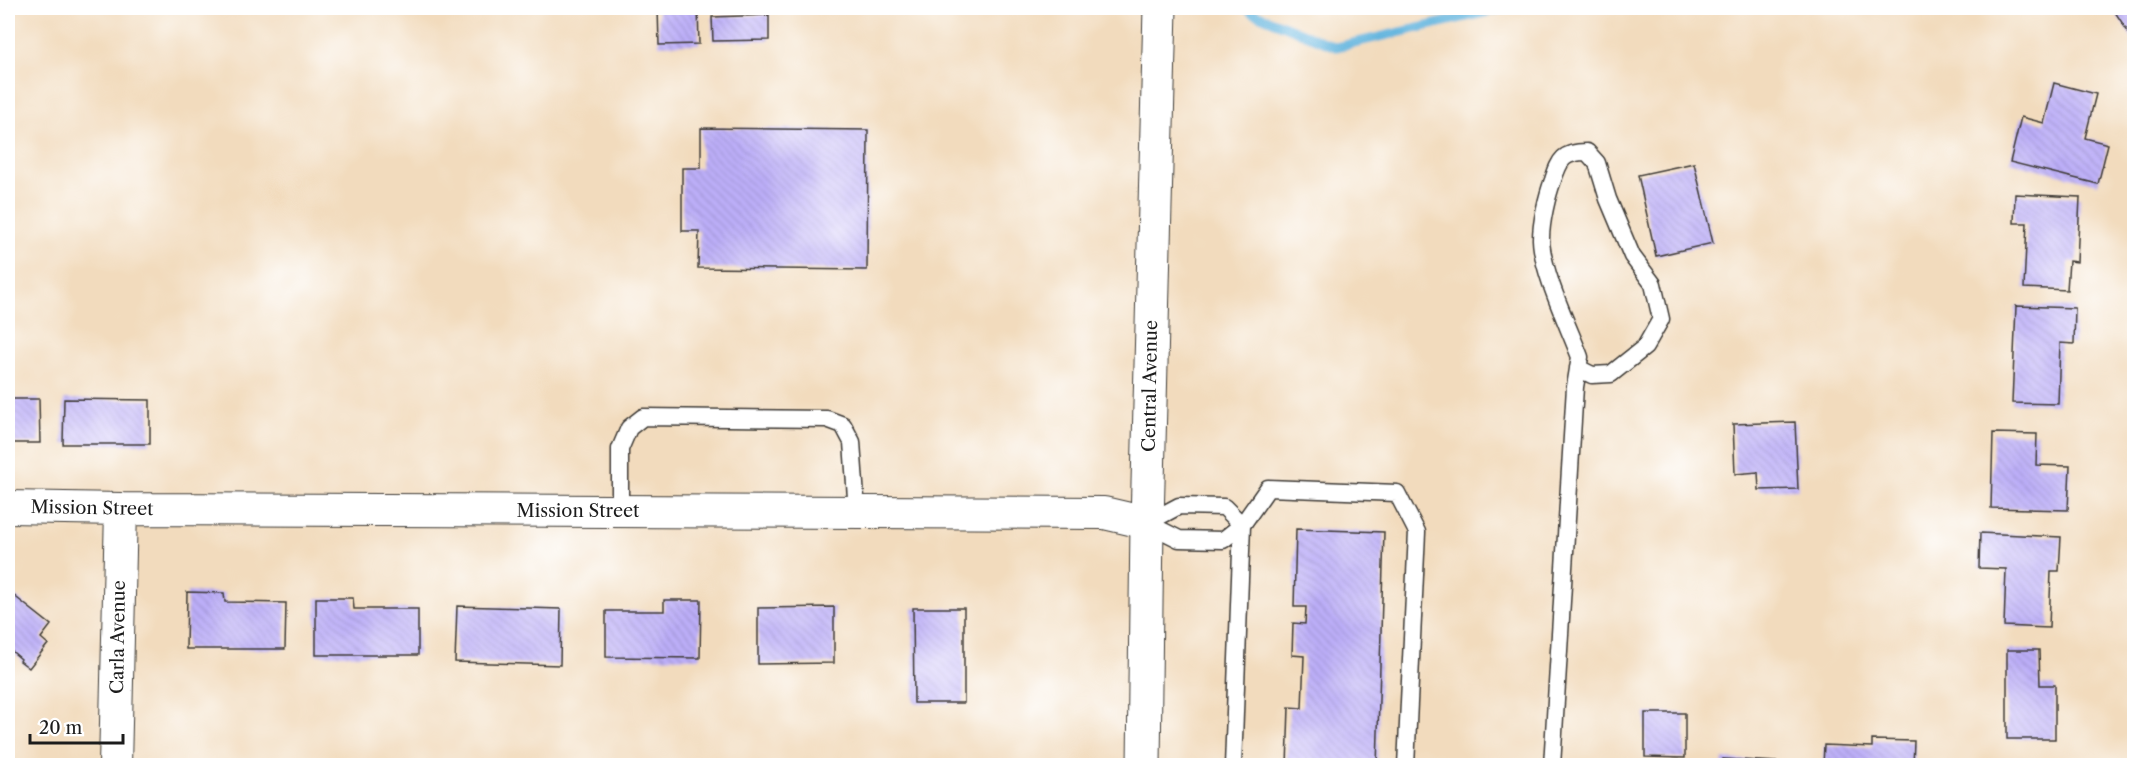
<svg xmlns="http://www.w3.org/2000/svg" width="2142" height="773" font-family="'Libre Caslon Text',serif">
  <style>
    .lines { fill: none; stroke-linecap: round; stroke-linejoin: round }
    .stream { stroke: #63b5de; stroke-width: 9 }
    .building { fill: url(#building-back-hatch) }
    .lane-casing { stroke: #3c3934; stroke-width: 19 }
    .street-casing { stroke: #3c3934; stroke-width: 34 }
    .secondary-casing { stroke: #3c3934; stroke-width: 35 }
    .lane { stroke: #fff; stroke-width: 16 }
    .street { stroke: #fff; stroke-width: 32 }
    .secondary { stroke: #fff; stroke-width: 33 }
    .labels { text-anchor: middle; stroke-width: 6; stroke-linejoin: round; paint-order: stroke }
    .street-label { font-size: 18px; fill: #1c1c1c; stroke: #fff }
  </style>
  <defs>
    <pattern id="building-back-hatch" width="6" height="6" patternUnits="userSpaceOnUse" patternTransform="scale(1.5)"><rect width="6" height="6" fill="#bcaef8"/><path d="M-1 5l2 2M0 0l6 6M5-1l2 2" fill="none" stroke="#a195d4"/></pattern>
  </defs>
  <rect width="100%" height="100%" fill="#fff"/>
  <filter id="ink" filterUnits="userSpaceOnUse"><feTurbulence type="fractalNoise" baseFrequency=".0167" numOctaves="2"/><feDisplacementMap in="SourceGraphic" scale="12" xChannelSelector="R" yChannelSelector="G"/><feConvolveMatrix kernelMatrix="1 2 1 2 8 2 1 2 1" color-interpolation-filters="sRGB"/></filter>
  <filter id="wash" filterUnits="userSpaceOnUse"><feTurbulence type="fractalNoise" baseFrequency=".008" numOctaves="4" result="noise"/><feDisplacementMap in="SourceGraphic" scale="24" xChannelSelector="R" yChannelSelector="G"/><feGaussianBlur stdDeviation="1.35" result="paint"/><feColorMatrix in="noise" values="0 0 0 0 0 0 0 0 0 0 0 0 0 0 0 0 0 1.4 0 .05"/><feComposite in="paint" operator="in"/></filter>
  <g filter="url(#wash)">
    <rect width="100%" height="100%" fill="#f2dbbd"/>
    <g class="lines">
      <path class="stream" d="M1248 8 1251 12 1336 47 1505 8"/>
    </g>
    <g id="blocks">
      <path class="building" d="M658 8H698L699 44 659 45Z
        M2121 8H2134V41L2115 12Z
        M769 15V40L713 41 712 17Z
        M2054 83 2096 94 2085 138 2108 144 2098 184 2010 162 2021 117 2044 123Z
        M701 128 868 130 867 270 698 268 699 231H682V168H701Z
        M1694 163 1713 243 1656 256 1638 175Z
        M2015 194 2080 197 2077 262 2069 261 2067 290 2024 288 2027 223H2014Z
        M2016 306 2075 308 2074 344 2060 343 2058 404 2012 403Z
        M8 399H39L40 443H8Z
        M64 399 150 400V444H63Z
        M1795 422 1798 489 1759 490 1758 472 1735 474 1733 424Z
        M1993 433 2037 434 2036 465 2070 466 2068 510 1991 508Z
        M1296 529 1384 532 1377 766H1287L1289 707 1302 708 1304 656 1292 655 1293 623 1305 624 1306 607H1294Z
        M1980 533 2061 537 2059 571H2051L2049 628 2004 626 2006 569 1979 568Z
        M8 591 51 625 41 638 48 644 29 668 20 661 21 659 8 648Z
        M187 592 224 593 225 602 286 603 285 649H186Z
        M316 598H353L354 609H418V655H316Z
        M664 600H701L700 658 606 657V611H664Z
        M457 606 561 609 560 665 455 662Z
        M834 607V663L758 664V608Z
        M913 608H964V703H914Z
        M2007 650H2039L2040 685H2055V739H2007Z
        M1645 713H1685V758L1645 757Z
        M1872 740 1914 741 1913 766H1823L1824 745 1872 747Z
        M1723 759 1798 763V766H1722Z"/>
    </g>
  </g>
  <g filter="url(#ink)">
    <use href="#blocks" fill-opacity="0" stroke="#3c3934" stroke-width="1.5"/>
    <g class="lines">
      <defs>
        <path id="lane" d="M620 511V449L629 428 643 417 827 419 843 425 852 442 857 512
          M1147 523 1179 539 1223 540 1242 525 1268 488 1397 493 1417 532 1406 766
          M1147 523 1179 506 1224 507 1242 525 1233 766
          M1552 766 1575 387 1580 357C1568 325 1542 272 1541 239 1541 222 1547 196 1553 180 1560 159 1563 152 1587 152L1597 163 1608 199 1632 256 1653 284 1661 319 1645 347 1611 374 1592 375 1578 368"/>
        <path id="street" d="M8 507 121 509 1104 513 1147 523
          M115 766 121 509"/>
        <path id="secondary" d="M1144 766 1147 523 1160 8"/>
      </defs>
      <use href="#lane" class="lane-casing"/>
      <use href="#street" class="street-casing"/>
      <use href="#secondary" class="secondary-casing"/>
      <use href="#lane" class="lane"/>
      <use href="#street" class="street"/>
      <use href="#secondary" class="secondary"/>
    </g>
  </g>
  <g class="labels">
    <g class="street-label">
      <text transform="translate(1150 386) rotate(-89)" y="6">Central Avenue</text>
      <text transform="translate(92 508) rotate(1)" y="6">Mission Street</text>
      <text x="578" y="517">Mission Street</text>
      <text transform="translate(118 637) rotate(-89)" y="6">Carla Avenue</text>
    </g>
  </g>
  <rect width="2142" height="773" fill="none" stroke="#fff" stroke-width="30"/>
  <path d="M30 734v9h93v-9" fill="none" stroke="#1c1c1c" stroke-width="3"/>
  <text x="39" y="734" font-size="18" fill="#1c1c1c" stroke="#ffffff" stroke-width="4.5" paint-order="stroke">20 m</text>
</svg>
